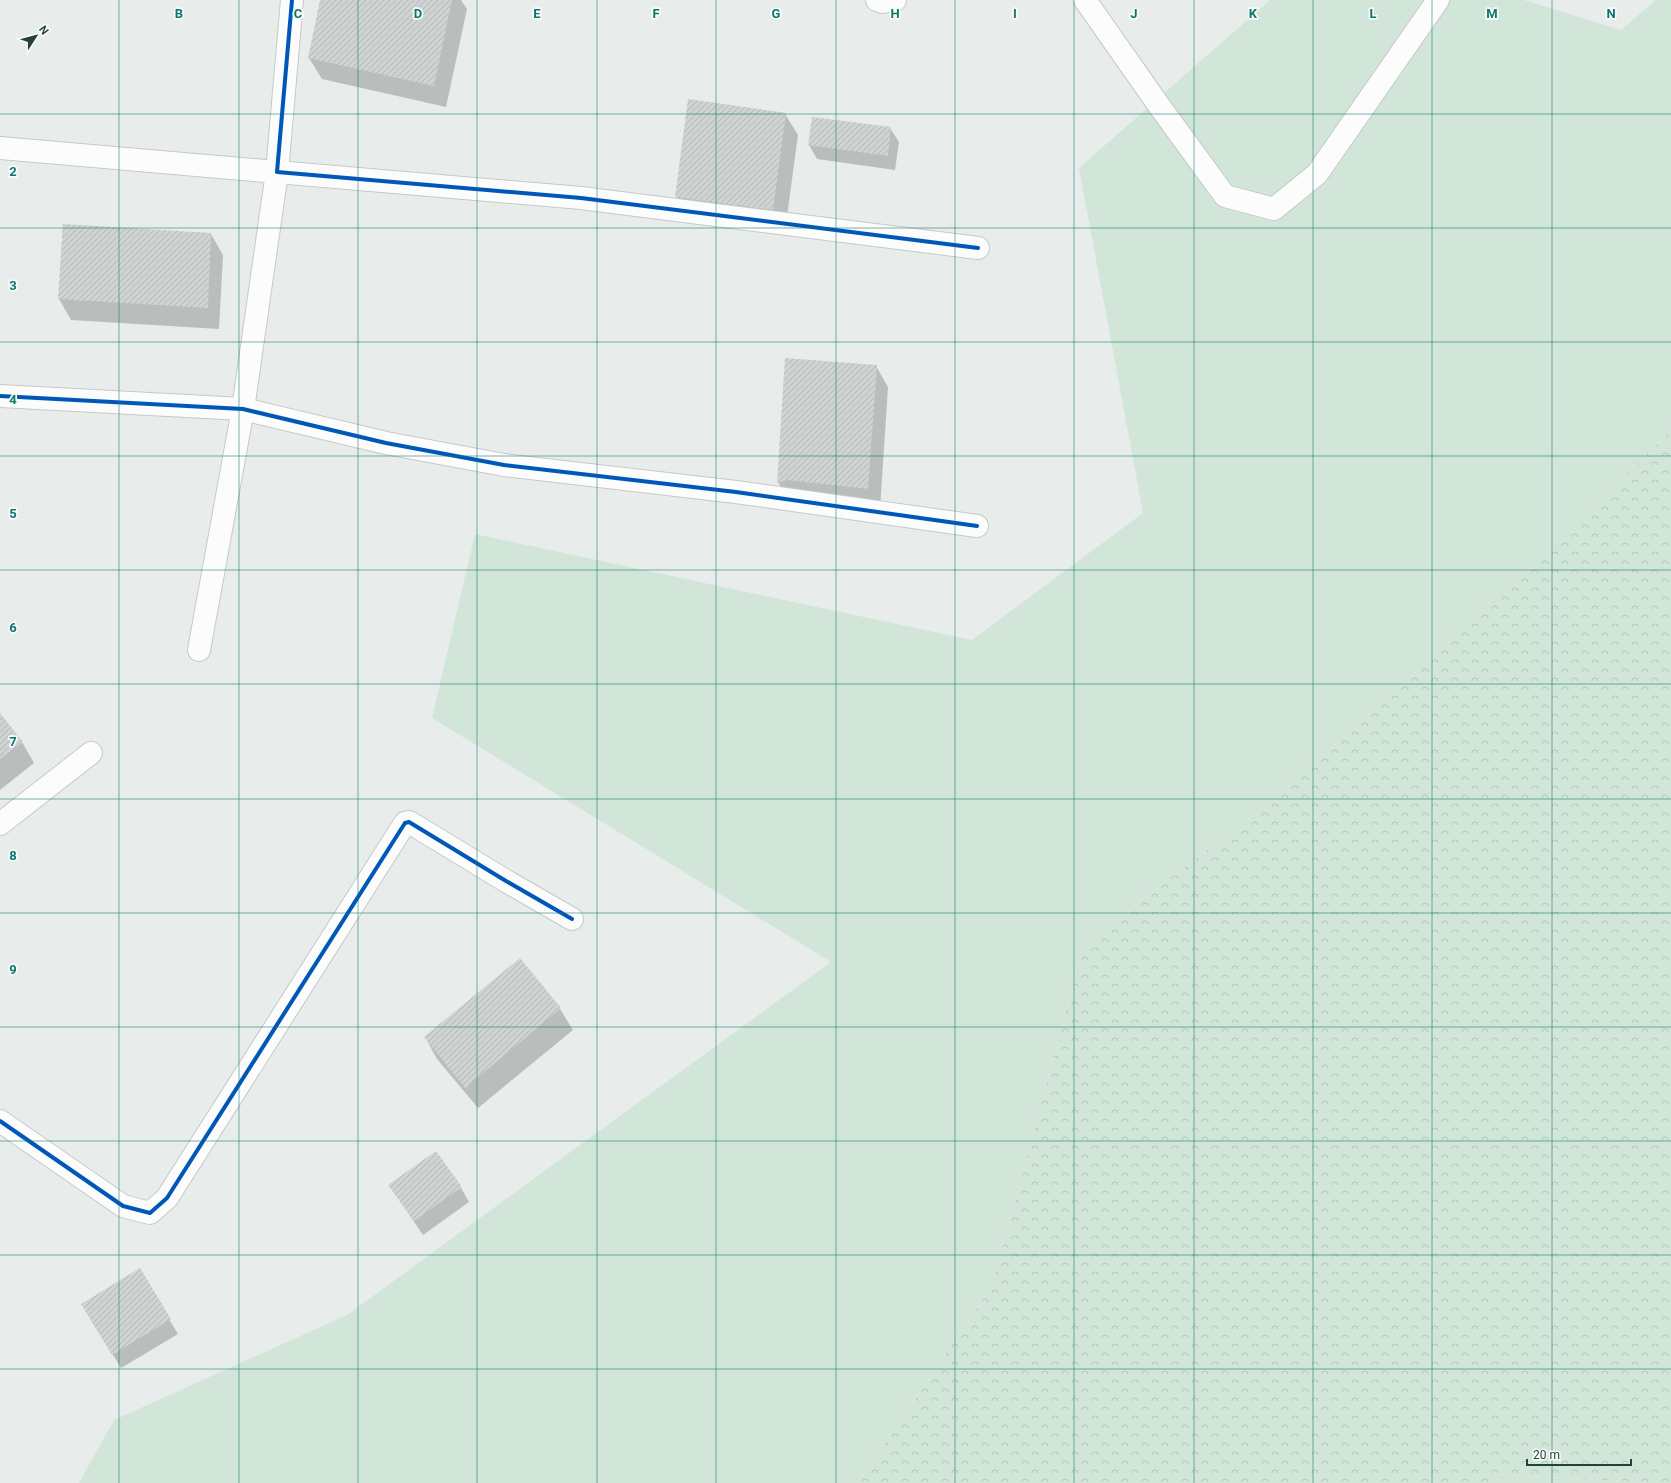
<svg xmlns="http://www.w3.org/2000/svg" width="1671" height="1483" font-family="Roboto,sans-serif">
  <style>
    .grass { fill: #d1e6d8 }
    .forest { fill: url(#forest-crowns) }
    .shadow { fill: #0003 }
    .building { fill: url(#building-hatch) }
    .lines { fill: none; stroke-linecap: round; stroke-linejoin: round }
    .minor-casing { stroke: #c5cac8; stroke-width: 24 }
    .minor { stroke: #fcfcfc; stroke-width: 22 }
    .cycleway-casing { stroke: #f7fbf9; stroke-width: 6 }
    .cycleway { stroke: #0057b8; stroke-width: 4 }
    .grid { fill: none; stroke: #0f766e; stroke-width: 1; stroke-opacity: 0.55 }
    .grid-label { font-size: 13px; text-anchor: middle; font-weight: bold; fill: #0f766e; stroke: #f7fbf9; stroke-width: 3.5; stroke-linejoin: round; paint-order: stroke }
  </style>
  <defs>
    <pattern id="forest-crowns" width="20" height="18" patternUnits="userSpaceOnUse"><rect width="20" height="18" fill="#d1e6d8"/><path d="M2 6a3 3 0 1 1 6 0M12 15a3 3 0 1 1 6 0" fill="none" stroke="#b3c6ba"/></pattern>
    <pattern id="building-hatch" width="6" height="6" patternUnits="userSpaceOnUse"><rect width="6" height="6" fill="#cfd4d2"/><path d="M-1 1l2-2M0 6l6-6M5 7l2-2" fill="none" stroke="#b2b7b5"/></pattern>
  </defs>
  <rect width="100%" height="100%" fill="#e8edeb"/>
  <path class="grass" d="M1270 0H1524L1621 30 1656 0H1671V431L1407 681 1257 812 1084 944 992 1286 858 1483H79L114 1420 347 1315 831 962 432 718 475 534 972 640 1143 513 1079 168Z
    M1494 1474 1646 1483H1500Z"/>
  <path class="forest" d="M1671 431V1483H1646L1494 1474 1500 1483H858L992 1286 1084 944 1257 812 1407 681Z"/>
  <path class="shadow" d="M321 0H461L467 9 446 107 322 79 309 58Z
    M785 114 798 135 785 231 688 218 676 196Z
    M890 128 899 142 895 170 817 159 809 145Z
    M63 225 211 234 223 255 219 329 71 320 59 299Z
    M876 366 888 387 880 510 790 503 778 482Z
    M0 715 22 742 34 763 0 790Z
    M520 959 560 1009 573 1030 478 1108 437 1059 425 1037Z
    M389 1185 461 1188 469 1202 423 1235Z
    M139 1270 178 1334 121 1368 90 1318Z"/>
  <path class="building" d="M320 0H452L434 86 308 58Z
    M688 99 786 113 773 210 675 197Z
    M812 117 891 127 888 156 808 145Z
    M63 224 211 233 208 308 58 299Z
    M785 358 877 365 868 489 787 480 777 483Z
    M0 713 23 742 0 759Z
    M520 958 561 1008 465 1088 424 1037Z
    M436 1151 462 1187 414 1221 388 1185Z
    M140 1268 171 1319 112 1355 81 1304Z"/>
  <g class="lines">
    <defs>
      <path id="minor" d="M292 0 277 172 581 198 978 248
        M877 0 883 2 895 0
        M1085 0 1160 107 1225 196 1274 209 1317 174 1438 0
        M0 148 277 172 243 409 199 650
        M0 396 243 409 386 443 504 465 736 492 977 526
        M0 824 91 753
        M0 1121 123 1206 150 1213 167 1198 405 823 409 822 506 881 572 919"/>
    </defs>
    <use href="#minor" class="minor-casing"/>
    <use href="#minor" class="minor"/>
    <defs>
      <path id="cycleway" d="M292 0 277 172 581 198 978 248
        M0 396 243 409 386 443 504 465 736 492 977 526
        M0 1121 123 1206 150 1213 167 1198 405 823 409 822 506 881 572 919"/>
    </defs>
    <use href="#cycleway" class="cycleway-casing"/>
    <use href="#cycleway" class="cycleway"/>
  </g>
  <path class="grid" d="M119 0V1483M239 0V1483M358 0V1483M477 0V1483M597 0V1483M716 0V1483M836 0V1483M955 0V1483M1074 0V1483M1194 0V1483M1313 0V1483M1432 0V1483M1552 0V1483M0 114H1671M0 228H1671M0 342H1671M0 456H1671M0 570H1671M0 684H1671M0 799H1671M0 913H1671M0 1027H1671M0 1141H1671M0 1255H1671M0 1369H1671"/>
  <g class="grid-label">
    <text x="179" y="18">B</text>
    <text x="298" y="18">C</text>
    <text x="418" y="18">D</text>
    <text x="537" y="18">E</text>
    <text x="656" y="18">F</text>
    <text x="776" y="18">G</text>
    <text x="895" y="18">H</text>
    <text x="1015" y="18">I</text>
    <text x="1134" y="18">J</text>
    <text x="1253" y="18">K</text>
    <text x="1373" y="18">L</text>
    <text x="1492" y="18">M</text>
    <text x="1611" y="18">N</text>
    <text x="13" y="176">2</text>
    <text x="13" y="290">3</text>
    <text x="13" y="404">4</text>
    <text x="13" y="518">5</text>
    <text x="13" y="632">6</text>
    <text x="13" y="746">7</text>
    <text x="13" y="860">8</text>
    <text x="13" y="974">9</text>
  </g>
  <g transform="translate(36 36) rotate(54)" stroke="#f7fbf9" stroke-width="3" paint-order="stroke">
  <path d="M0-3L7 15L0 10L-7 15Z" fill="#24423a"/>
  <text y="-6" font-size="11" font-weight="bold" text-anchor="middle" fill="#24423a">N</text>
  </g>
  <path d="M1527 1459v6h104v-6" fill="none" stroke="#24423a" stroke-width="2"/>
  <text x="1533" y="1459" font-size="12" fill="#24423a" stroke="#f7fbf9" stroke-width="3" paint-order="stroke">20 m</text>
</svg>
